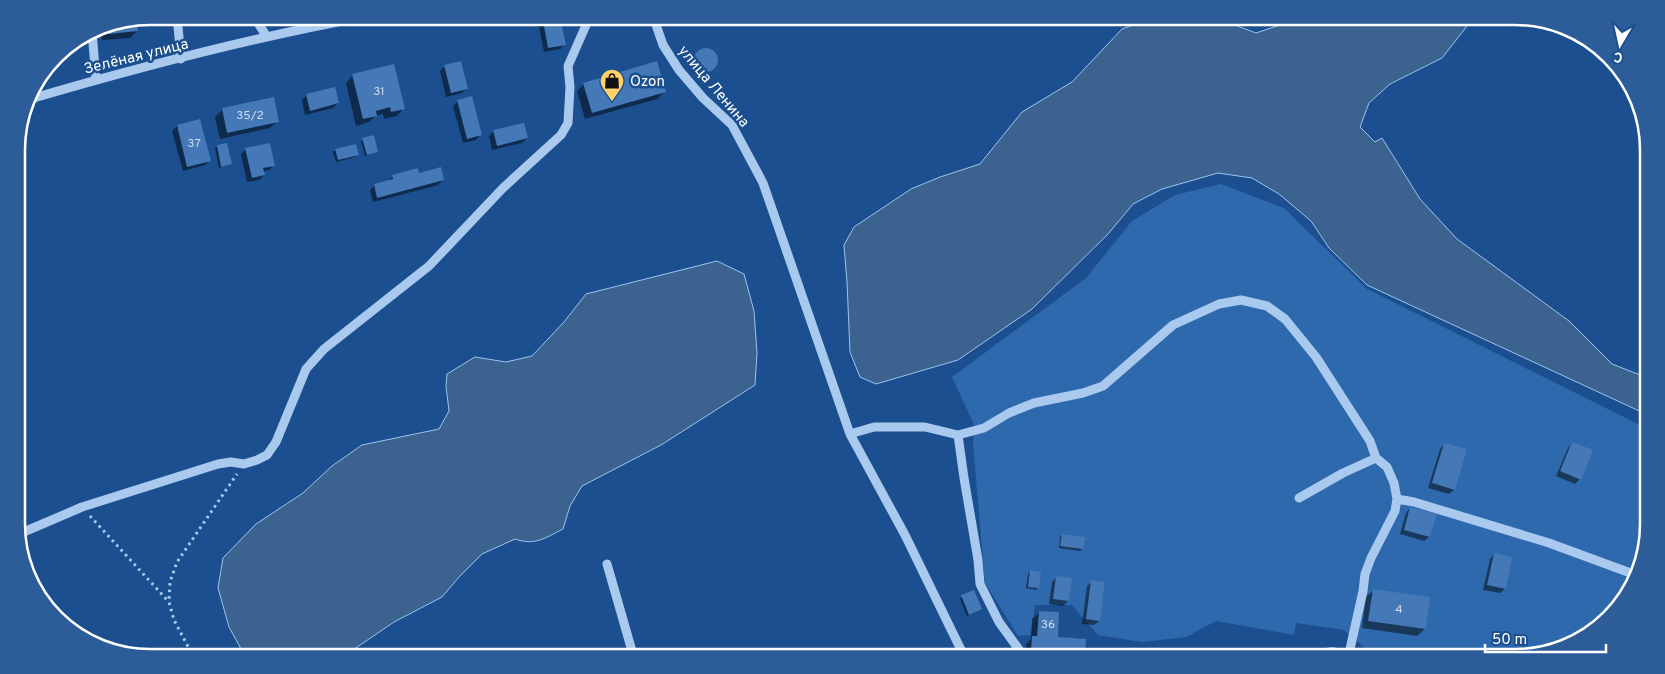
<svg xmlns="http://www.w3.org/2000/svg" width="1665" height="674" font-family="Overpass,sans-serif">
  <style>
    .green { fill: #2e69ad }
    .water { fill: #3c6290; stroke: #9cc4f0 }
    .shadow { fill: #0007 }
    .building { fill: #4478b7 }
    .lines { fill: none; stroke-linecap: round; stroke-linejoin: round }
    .path { stroke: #a9c9ee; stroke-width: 3; stroke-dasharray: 2.5 4; stroke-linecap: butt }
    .minor { stroke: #a9c9ee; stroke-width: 9 }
    .labels { text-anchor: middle; stroke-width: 5; stroke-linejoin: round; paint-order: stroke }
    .number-label { font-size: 12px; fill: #d0dded }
    .street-label { font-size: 15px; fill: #fff; stroke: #1b4f8f }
    .poi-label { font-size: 15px; fill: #fff; stroke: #1b4f8f; text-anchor: start }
    .rim { fill: none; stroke: #fff; stroke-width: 2.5 }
  </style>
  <rect width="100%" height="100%" fill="#1b4f8f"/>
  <path class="green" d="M1221 184 1284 208 1367 289 1648 429 1649 524 1642 567 1596 630 1524 657 1389 658 1365 648 1344 630 1296 623 1294 635 1216 621 1186 637 1142 642 1098 635 1072 605H1035L1031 635 1018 636 985 583 973 443 974 425 952 377 1086 278 1132 221 1175 195Z"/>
  <path class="water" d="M1159 16H1211L1256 33 1307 16H1475L1442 58 1390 84 1369 103 1360 127 1375 142 1382 138 1420 199 1457 239 1569 321 1612 364 1648 378V415L1367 285 1329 248 1311 221 1279 194 1252 178 1218 173 1162 189 1133 204 1108 234 1032 309 958 360 876 384 860 377 850 352 847 282 844 245 854 227 911 189 940 177 980 164 1022 112 1072 82 1122 29Z
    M717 261 744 274 754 311 757 353 755 385 661 445 582 486 570 506 563 529C545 538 535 546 515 539L482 554 460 576 442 597 394 622 341 658H246L229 627 218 588 223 558 256 524 303 493 332 466 362 445 439 429 449 411 446 386 447 374 475 357 506 362 532 356 564 322 586 294Z"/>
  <path class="shadow" d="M136 19 137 31 130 38 102 40 101 26Z
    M544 22 564 44 560 49 544 52 539 27Z
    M707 50 715 55V64L712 68 697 72 698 75 709 71 698 76 691 71 690 61 698 52Z
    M50 64 51 69 41 76Z
    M445 66 467 88 462 93 446 97 440 71Z
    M353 75 404 108 397 116 384 119 383 114 375 116 369 122 356 126 346 83Z
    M584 84 665 91 657 99 585 119 577 91Z
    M307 95 338 103 333 108 305 115 302 100Z
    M458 101 480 135 476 140 463 143 453 106Z
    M222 110 278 121 270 128 220 139 215 117Z
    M199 120 209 160 205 165 183 171 172 131 177 126Z
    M494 131 527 138 522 143 492 150 489 136Z
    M363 139 377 151 365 156 361 142Z
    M226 144 231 164 219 168 215 148Z
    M246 149 274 165 269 170 263 171 264 175 259 180 247 182 241 154Z
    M335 150 357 155 355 157 336 162 333 152Z
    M418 174 443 180 438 185 373 202 370 190 375 185 388 181 393 176Z
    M1572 443 1580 479 1575 484 1556 476 1568 448Z
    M1444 444 1454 490 1449 494 1428 488 1440 449Z
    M1410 508 1429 537 1424 541 1400 534 1406 513Z
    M1062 535 1082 549 1080 551 1059 548 1060 537Z
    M1494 554 1505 589 1500 593 1483 590 1490 559Z
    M1030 572 1038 588 1036 590 1026 588 1028 574Z
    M1057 577 1068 601 1063 606 1049 604 1052 582Z
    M1092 582 1099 621 1094 625 1082 624 1087 586Z
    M1374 590 1425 629 1417 636 1362 628 1366 597Z
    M962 597 981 609 967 616 960 599Z
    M1040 612 1056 638 1083 656 1082 658H1025L1026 644 1031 639 1032 619Z"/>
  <path class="building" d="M560 18 566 45 548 48 543 21Z
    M137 19 138 31 109 34 108 25Z
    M694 60a12 12 0 1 1 24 0a12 12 0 1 1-24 0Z
    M461 61 468 89 451 93 444 65Z
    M657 61 666 92 592 113 583 83Z
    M394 64 405 109 391 112 390 107 376 111 377 116 363 119 352 74Z
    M335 87 339 103 310 111 306 94Z
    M472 96 482 135 467 139 457 100Z
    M274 97 279 122 227 133 222 108Z
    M200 119 211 161 187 167 177 125Z
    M524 123 528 138 497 146 493 130Z
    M374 135 378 152 367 155 362 138Z
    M227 143 232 164 221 167 217 145Z
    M270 143 275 166 263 168 265 175 252 178 245 148Z
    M356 144 359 155 338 160 335 149Z
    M441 167 444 180 377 198 374 184 393 179 392 175 418 168 419 173Z
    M1572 442 1593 450 1581 480 1560 471Z
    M1444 443 1467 449 1455 490 1432 483Z
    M1410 507 1437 514 1430 537 1404 530Z
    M1062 534 1085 537 1083 549 1060 546Z
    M1494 553 1512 557 1506 589 1487 585Z
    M1030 570 1041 572 1039 588 1028 587Z
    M1056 576 1072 578 1069 601 1053 599Z
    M1091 580 1105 582 1100 621 1086 619Z
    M1373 589 1430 597 1426 629 1368 621Z
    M974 590 982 609 969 615 961 595Z
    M1039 611 1059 612 1058 637 1086 639 1085 656 1031 653 1032 636H1037Z"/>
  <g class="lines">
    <path class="path" d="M90 516 169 602
      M194 658 174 620 169 602 170 582 177 562 237 474"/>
    <path class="minor" d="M177 16 181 59
      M257 16 258 23 267 37
      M653 16 663 45 679 70 703 98 732 125 763 183 850 434 905 535 965 658
      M92 31 96 80
      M27 100C139 67 254 37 369 16
      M850 434 874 427H925L958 435
      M1299 498 1343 473 1376 458
      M1397 499 1414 502 1549 543 1636 575
      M19 534 82 507 218 464 231 462 244 464 257 460 267 455 276 442 306 369 324 349 429 266 503 188 561 135 568 123 570 87 568 66 590 16
      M607 564 634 658
      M1025 658 999 622 980 584 978 560 964 478 958 435 984 428 1009 413 1034 403 1083 393 1103 386 1173 325 1219 304 1241 300 1267 306 1285 319 1316 357 1370 441 1376 458 1387 467 1394 483 1397 499 1395 511 1371 558 1365 574 1363 591 1348 658
      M1319 658C1327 648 1338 652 1348 656"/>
  </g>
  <defs>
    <symbol id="shop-pin" viewBox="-11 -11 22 30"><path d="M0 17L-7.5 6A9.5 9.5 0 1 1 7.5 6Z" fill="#ffd166" stroke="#1b4f8f"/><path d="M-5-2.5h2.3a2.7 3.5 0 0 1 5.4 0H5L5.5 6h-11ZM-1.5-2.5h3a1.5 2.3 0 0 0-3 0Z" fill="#111"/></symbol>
  </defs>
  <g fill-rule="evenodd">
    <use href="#shop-pin" x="598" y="67" width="28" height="38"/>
  </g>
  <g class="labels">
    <g class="number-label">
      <text x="379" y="95">31</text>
      <text x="250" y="119">35/2</text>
      <text x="194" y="147">37</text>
      <text x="1399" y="613">4</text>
      <text x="1048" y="628">36</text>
    </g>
    <g class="street-label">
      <text transform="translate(136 56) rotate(-14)" y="5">Зелёная улица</text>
      <text transform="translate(714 86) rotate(50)" y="5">улица Ленина</text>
    </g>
    <g class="poi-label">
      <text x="630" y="86">Ozon</text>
    </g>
  </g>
  <path d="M0 0H1665V674H0ZM150 25H1515A125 125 0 0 1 1640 150V524A125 125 0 0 1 1515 649H150A125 125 0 0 1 25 524V150A125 125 0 0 1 150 25Z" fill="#2d5d98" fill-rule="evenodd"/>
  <path class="rim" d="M150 25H1515A125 125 0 0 1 1640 150V524A125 125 0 0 1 1515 649H150A125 125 0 0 1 25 524V150A125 125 0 0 1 150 25Z"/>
  <g transform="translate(1620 45) rotate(189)" stroke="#1b4f8f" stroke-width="4" paint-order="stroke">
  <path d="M0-4L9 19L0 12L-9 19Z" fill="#ffffff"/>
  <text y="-8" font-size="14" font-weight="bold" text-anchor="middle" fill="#ffffff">С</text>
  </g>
  <path d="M1485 644v8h121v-8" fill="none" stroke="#ffffff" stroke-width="2.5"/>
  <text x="1492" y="644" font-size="15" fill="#ffffff" stroke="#1b4f8f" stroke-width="4" paint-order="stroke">50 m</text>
</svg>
